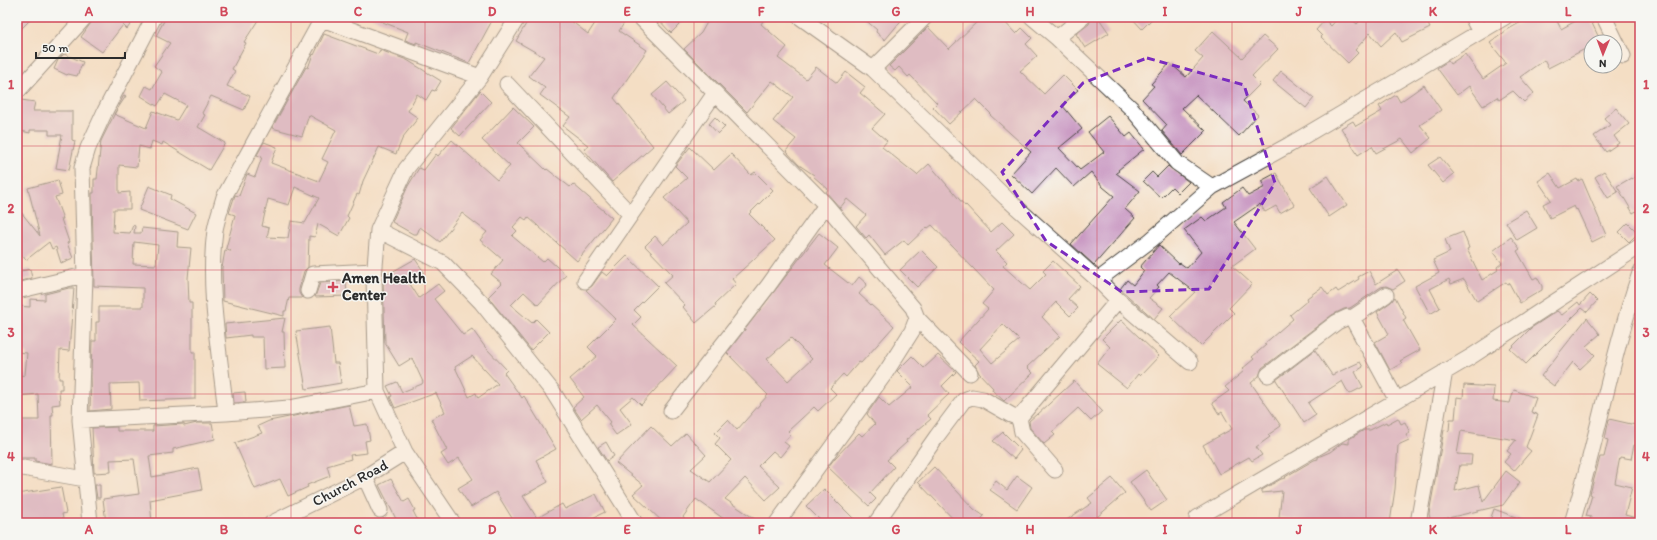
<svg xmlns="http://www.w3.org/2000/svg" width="1657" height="540" font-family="Itim,sans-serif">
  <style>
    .building { fill: #c692bf; fill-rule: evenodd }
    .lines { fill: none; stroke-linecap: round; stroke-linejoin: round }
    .minor-casing { stroke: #494642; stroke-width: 17 }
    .minor { stroke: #fff; stroke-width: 15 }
    .marked { fill: none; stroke: #7b2cbf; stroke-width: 3; stroke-dasharray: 8 5; stroke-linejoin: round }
    .grid { fill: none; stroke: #d1495b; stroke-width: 1; stroke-opacity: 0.55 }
    .poi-dot { fill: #d1495b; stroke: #f6f6f2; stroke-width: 1.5 }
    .labels { text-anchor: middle; stroke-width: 3; stroke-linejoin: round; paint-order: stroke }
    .poi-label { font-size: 15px; font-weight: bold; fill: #2b2b2b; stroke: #f6f6f2; text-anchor: start }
    .street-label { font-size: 15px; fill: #2b2b2b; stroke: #f6f6f2 }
    .neatline { fill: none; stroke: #d1495b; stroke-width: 1.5 }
    .grid-label { font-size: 13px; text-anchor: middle; font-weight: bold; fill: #d1495b }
  </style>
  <rect width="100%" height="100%" fill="#f6f6f2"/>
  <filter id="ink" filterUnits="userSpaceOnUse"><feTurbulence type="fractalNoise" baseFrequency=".025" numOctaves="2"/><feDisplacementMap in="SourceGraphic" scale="8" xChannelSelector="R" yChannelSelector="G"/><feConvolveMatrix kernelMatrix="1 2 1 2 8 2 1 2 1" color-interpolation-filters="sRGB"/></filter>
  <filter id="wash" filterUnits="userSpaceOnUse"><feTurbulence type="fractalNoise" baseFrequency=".012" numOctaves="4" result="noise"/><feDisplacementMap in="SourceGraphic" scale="16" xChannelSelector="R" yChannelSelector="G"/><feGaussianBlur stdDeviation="0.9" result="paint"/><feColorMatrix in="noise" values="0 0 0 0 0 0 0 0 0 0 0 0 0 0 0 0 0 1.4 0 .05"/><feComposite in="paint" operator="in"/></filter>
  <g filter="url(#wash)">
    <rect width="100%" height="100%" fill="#f4dec4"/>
    <g id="blocks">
      <path class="building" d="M17 17H33L17 33Z
        M95 17H136L127 29 123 25 102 52 81 37Z
        M166 17H260L244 42 246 43 232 69 235 71 227 86 250 96 244 110 211 96 202 113 205 115 198 127 225 143 209 170 163 142 162 145 152 141 150 149 139 146 137 167 119 165V193L130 192V209H114L113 232 130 233 133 225 135 226 134 233H141L142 228 178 232 177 247 191 248 188 278 189 303H192V352H195V399L140 401 139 383 110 384 111 409 90 411 92 341H96V322H99V307H143V288L94 286 92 193H94V179H97L101 141 124 95 126 96 114 114 146 128 153 111 177 120 186 105 165 94 157 106 141 96 146 86 152 89 162 72 154 66 170 43 156 36ZM134 242 158 245 156 265 133 264Z
        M370 17H494L469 63 416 42V44L405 40 408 32Z
        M530 17H566L588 34 599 17H621L626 20 619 31 647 50 614 98 653 146 612 182 584 150 589 146 563 126 570 117 540 95 545 88 529 76 544 57 516 41Z
        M656 17H687L671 33Z
        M710 17H757L763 21 761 24 787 47 778 58 806 79 816 67 837 83 846 72 865 87 860 93 885 114 872 128 887 141 882 147 917 175 929 164 965 206 966 205 991 232 1002 222 1014 234 996 251 1007 262 1003 266 1030 290 1046 274 1043 271 1053 261 1080 286 1068 299 1078 308 1070 316 1056 302 1042 317 1060 336 1027 367 1033 373 1004 401 992 390 993 388 979 373 975 365 979 361 958 342 988 309 982 304 994 290 932 225 928 228 927 227 908 245 904 240 885 255 869 235 866 238 856 226 866 215 847 199 840 208 826 192 828 189 813 176 814 175 799 165 786 151 796 139 773 121 793 97 772 81 747 112 684 49 701 33ZM1003 324 1019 340 992 363 980 349Z
        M862 17H904L885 40 876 32 877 30Z
        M982 17H1000L1016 34 1022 28 1032 38 1026 44 1037 56 1020 71 1044 94 1063 75 1078 90 1062 105 1082 129 1059 148 1080 170 1104 152 1088 132 1108 116 1126 137 1131 133 1144 149 1118 170 1119 171 1116 173 1140 191 1125 209 1135 218 1094 265 1071 244 1114 196 1103 187 1091 172 1074 187 1056 168 1032 194 1011 174 1031 152 990 115 991 114 976 99 949 124 933 107 937 103 910 75 908 77 899 67 895 71 889 66 928 27 949 49Z
        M1092 17H1098L1109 33 1085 48 1076 34 1089 24Z
        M1131 17H1154L1142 29Z
        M1339 17H1349L1357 24 1364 17H1424L1430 28 1402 42 1396 32 1381 46 1370 33 1355 50 1358 53 1348 63 1321 37 1322 36 1316 30 1325 20 1331 26Z
        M1530 17H1555L1561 29 1583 17H1589L1601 42H1591V46L1548 68 1544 60 1520 77 1534 93 1524 102 1513 91 1499 100 1497 97 1483 106 1469 86 1457 95 1437 68 1448 61 1450 64 1465 54 1483 79 1506 63 1490 43 1507 30Z
        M1213 31 1242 58 1263 36 1278 49 1252 76 1260 84 1243 101 1258 115 1239 136 1196 95 1182 108 1206 131 1182 155 1162 131 1167 125 1142 99 1154 86 1151 84 1170 63 1186 77 1203 58 1195 51Z
        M324 34 378 54 380 50 407 60 441 81 435 91 432 90 426 100 417 94 408 111 418 118 403 137 396 154 379 147 363 181 359 195 357 194 347 216 349 218 339 236 318 224 315 237 309 236 308 267 304 271 299 289V293L302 298H289L286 311H284V316L223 301 222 268 225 250 231 251 226 248 235 215 229 213 235 195 239 196 247 174 255 177 262 157 257 155 264 142 277 147 271 163 319 181 328 162 322 159 336 130 309 115 302 136 272 128 306 67 308 68 313 54 314 55ZM295 187 319 198 305 223 291 221 288 238 267 237 269 228 262 226 268 199 289 205Z
        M64 54 83 62 77 76 68 74 67 75 54 69 58 60Z
        M1281 71 1314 98 1306 108 1273 81Z
        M667 82 684 101 668 114 652 95Z
        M1424 85 1441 110 1420 125 1431 138 1413 153 1402 139 1376 153 1372 146 1358 155 1341 128 1353 121 1356 126 1382 111 1379 106 1396 95 1400 102Z
        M480 91 491 102 460 136 451 128Z
        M21 100 35 102 33 111H72V140L75 141 69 170 56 168 62 135H49V130H30V133L17 130V108L18 101Z
        M513 107 534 127 518 143 546 170 547 169 570 187 573 184 612 218 577 261 528 217 526 220 522 217 513 227 517 231 512 236 543 262 547 258 566 275 538 305 524 292 511 305 532 323 536 319 549 332 531 350 488 297 502 283 491 274 503 260 480 240 487 232 462 213 440 242 420 227 417 234H413L392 222 408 186 419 168 424 170 436 154 438 156 452 140 497 180 510 166 482 140Z
        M1616 108 1629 124 1614 136 1619 143 1606 152 1594 136 1610 125 1604 118Z
        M715 117 725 127 718 134 709 124Z
        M690 147 714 170 731 154 751 175 755 172 773 190 749 214 775 240 732 279 736 284 715 304 716 306 696 323 683 307 685 305 664 283 673 275 645 246 655 236 663 245 687 223 664 198 687 178 675 166Z
        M1440 157 1454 174 1443 183 1428 165Z
        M1168 166 1189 182 1178 193 1172 187 1161 198 1143 181 1152 172 1157 177Z
        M1604 171 1618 192 1608 198 1595 177Z
        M1276 173 1294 205 1280 213 1276 206 1265 212 1260 204 1234 222 1255 249 1232 266 1252 284 1229 308 1234 313 1201 346 1170 316 1195 292 1169 272 1157 285 1159 287 1149 298 1163 308 1154 319 1120 289 1127 280 1133 285 1144 271 1140 267 1159 245 1179 264 1180 263 1187 268 1201 252 1184 230 1202 217 1206 221 1226 207 1223 202 1242 188 1248 196 1265 187 1261 181Z
        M1550 173 1560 188 1577 179 1578 181 1582 179 1606 235 1592 242 1577 209 1576 210 1574 206 1550 218 1543 204 1551 200 1538 181Z
        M1640 173V209L1633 213 1617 186 1631 178 1632 179Z
        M1328 176 1347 205 1329 217 1310 188Z
        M58 180 62 195 55 197 63 219H61L69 242 67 243 73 258 61 263 56 247 52 249 49 242 26 260 17 249V207L40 236 28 188Z
        M149 186 171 195 170 199 196 213 188 229 139 210Z
        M1526 210 1537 228 1517 240 1506 222Z
        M1628 223 1638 233 1629 242 1619 232Z
        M1463 232 1469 248 1467 249 1482 280 1498 270 1497 267 1502 263 1493 251 1511 237 1520 249 1517 251 1533 279 1537 277 1542 286V290L1520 303 1509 283 1507 284 1506 282 1477 301 1464 279 1451 284 1449 279 1430 289 1440 308 1430 314 1415 286 1439 273 1433 260 1450 252 1445 239Z
        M819 233 838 248 825 265 852 286 859 277 867 284 859 294 894 326 861 363 859 362 846 377 843 374 830 388 836 394 818 411 814 407 788 431 791 434 784 442 789 446 780 457 773 451 758 466 780 487 766 500 745 478 725 499 761 523H722L724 519 696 499 683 517 687 523H664L633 494 643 485 616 463 651 426 672 446 686 433 706 455 691 469 710 482 731 460 715 444 720 438 715 433 728 420 737 430 768 395 727 353ZM791 338 812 359 788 381 767 359Z
        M921 250 938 267 917 287 900 270Z
        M627 256 658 286 634 310 641 317 633 325 677 366 641 405 633 397 620 408 632 424 616 435 608 424 611 422 597 405 581 419 573 407 584 397 570 379 597 356 588 347 616 319 586 290 592 286 602 272 607 276Z
        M415 259 424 272 408 281 419 298 438 284 444 291 434 299 463 335 472 329 485 347 507 370 504 373 522 398 524 396 556 449 536 460 548 482 523 496 537 518 562 504 565 509 596 494 605 512 582 523H515L496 492 471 507 458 488 473 479 459 458 448 465 441 454 447 450 431 419 445 412 436 393 395 408 390 397 392 396 387 386 397 382 402 392 422 384 423 382 412 358 399 366 385 343 383 277ZM472 356 498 384 478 398 476 393 469 397 455 367Z
        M30 269 32 278 17 282V272Z
        M1398 270 1405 281 1393 289 1386 286 1381 287 1350 308 1344 309 1332 315 1262 368 1259 376 1251 383 1281 426 1268 435 1270 437 1256 447 1262 455 1252 461 1249 457 1219 474 1203 445 1232 429 1222 412 1219 414 1212 403 1229 391 1225 387 1244 371 1242 369 1254 359 1252 357 1266 345 1264 344 1293 319 1290 315 1308 300 1307 298 1322 287 1328 295 1336 289 1338 292 1359 279 1358 277 1369 271 1376 284Z
        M346 281 347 296 315 297 320 283Z
        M69 288H74L69 351 60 350 59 379H62V389H59L60 404 52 405 53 415H51L52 464 35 461V458H17V420H39L38 394 17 396V376L25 375 27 353 17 352V306L30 307V299L45 300V294Z
        M1590 294 1597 301 1587 312 1582 308 1526 364 1510 349 1531 328 1557 311 1562 315 1578 302 1580 305Z
        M1395 297 1406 318 1403 320 1420 350 1400 361 1402 363 1390 370 1375 342 1389 334 1377 312 1391 302Z
        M285 318 282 332H284L285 368 264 369 263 337H251V335L226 338 225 324Z
        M1587 318 1600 334 1586 346 1595 355 1580 369 1573 362 1554 386 1541 376Z
        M1121 320 1159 356 1140 376 1138 374 1127 388 1097 364 1110 347 1102 339Z
        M330 327 334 363H338L341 383 306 389 296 331Z
        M1315 350 1332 375 1360 362 1363 367 1355 372 1363 387 1349 394 1342 381 1308 403 1316 415 1304 423 1276 380Z
        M938 355 956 372 942 386 949 394 927 415 931 419 906 440 907 442 887 460 894 467 870 493 876 499 869 506 828 467 835 458 859 433 862 436 875 424 867 414 879 397 889 407 913 387 897 371 912 356 924 368Z
        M1074 381 1102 411 1091 421 1078 408 1052 432 1055 435 1044 444 1030 428 1029 421 1037 414V415Z
        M1464 385 1494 387 1493 401 1510 403 1514 390 1536 398 1531 412 1538 415 1526 447 1531 451 1514 471 1504 462 1511 454 1507 451 1516 440 1461 431 1457 454 1472 455 1471 465H1460L1455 491 1479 485 1483 502 1506 471 1520 482 1503 505 1431 522 1429 514 1444 430 1449 431 1450 419H1455L1457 397 1463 398Z
        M245 392 246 402 234 403 233 393Z
        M349 405 354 426 367 424 370 440 365 441 367 453 350 455 351 459 327 466 330 476 307 485 308 487 288 496 280 479 255 489 235 443 262 433 258 426 269 421Z
        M1398 418 1401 424 1405 422 1410 433 1406 435 1409 440 1398 445 1395 489 1390 523H1322L1279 517 1282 491 1262 493V490L1281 479 1286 478 1285 477 1314 460 1318 459V457L1330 452 1342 443 1349 444V439L1364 430H1370L1386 422 1387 424Z
        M1609 419 1640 426V446L1634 445 1631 459 1620 457 1615 483 1632 487 1625 515 1640 519V523H1590L1591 517 1586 516 1592 495 1590 494 1600 457H1604L1608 440 1605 439Z
        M197 423H212L215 439 173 449V453L149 456 152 477 198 468 202 490 150 500 152 523H106L103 499 139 494 134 459 110 460 111 472 94 473 92 428 117 427V431H153V426L184 424V426Z
        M1003 432 1021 450 1014 459 993 441Z
        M606 442 614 456 607 461 598 447Z
        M934 467 974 509 984 516 978 523H957L918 482Z
        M1146 470 1167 500 1151 511 1130 482Z
        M1017 476 1032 487 1017 509 990 490 996 481 1007 490Z
        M1112 478 1125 493 1097 517 1101 523H1062L1092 503 1088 498Z
        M391 479 404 502 409 499 415 510 413 511 419 523H398L379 485Z
        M95 485H100V498H97Z
        M61 487 66 513 62 514 64 523H17V494Z
        M824 489 858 523H823L806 506Z
        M1494 509 1529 522V523H1489Z"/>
    </g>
  </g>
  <g filter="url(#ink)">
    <use href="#blocks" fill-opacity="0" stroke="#494642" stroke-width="1"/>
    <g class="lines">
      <defs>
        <path id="minor" d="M640 17 826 205 913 308 917 318 970 373
          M800 17 873 69 1006 198 1098 280 1118 300 1190 362
          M1032 17 1057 38 1132 109 1177 163 1212 187
          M1472 17 1480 32
          M1604 17 1623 56
          M322 19 480 77
          M1057 38 1083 17
          M873 69 925 17
          M507 84 630 214
          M17 92 85 17
          M378 230 443 263 481 302 553 392 635 523
          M1098 280 1151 240 1212 187 1289 145 1505 17
          M585 281 715 93
          M17 291 80 276H85
          M308 291 313 274 374 271
          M1386 295 1352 318 1396 399
          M1268 375 1337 322 1348 317 1352 318
          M671 411 768 286 826 205
          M226 413C220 353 207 290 215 230 217 219 221 208 224 197L323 17
          M1019 418 1118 300
          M1019 418 1022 432 1055 470
          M80 420 226 413 289 408 377 391
          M17 467 85 479
          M365 477 380 510
          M1197 518 1472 356 1640 246
          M90 523 80 420 85 276 82 168 88 148 105 111 154 17
          M272 523 365 477 405 452
          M453 523 405 452 377 391 374 278 378 230 406 169 480 77 518 17
          M777 523 886 372 912 331 917 318
          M876 523 937 436 964 400 972 397 983 399 1011 415 1019 418
          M1418 523 1445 371
          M1572 523C1597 440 1612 355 1640 273"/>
      </defs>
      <use href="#minor" class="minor-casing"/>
      <use href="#minor" class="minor"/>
    </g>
  </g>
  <path d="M0 0H1657V540H0ZM1147 58 1244 85 1275 183 1209 289 1122 292 1046 241 1002 172 1083 83Z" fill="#f4dec4" fill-opacity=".55" fill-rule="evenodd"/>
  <path class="marked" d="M1147 58 1244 85 1275 183 1209 289 1122 292 1046 241 1002 172 1083 83Z"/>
  <path class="grid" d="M156 17V523M291 17V523M425 17V523M560 17V523M694 17V523M828 17V523M963 17V523M1097 17V523M1232 17V523M1366 17V523M1501 17V523M17 146H1640M17 270H1640M17 394H1640"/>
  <path class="poi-dot" d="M331 281h4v4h4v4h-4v4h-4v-4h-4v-4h4z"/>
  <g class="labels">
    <g class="poi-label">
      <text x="342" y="283">Amen Health<tspan x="342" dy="17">Center</tspan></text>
    </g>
    <g class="street-label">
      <text transform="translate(350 483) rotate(-28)" y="5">Church Road</text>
    </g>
  </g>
  <rect width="1657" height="540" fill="none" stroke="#f6f6f2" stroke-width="44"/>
  <g transform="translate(1603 54) rotate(181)"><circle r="19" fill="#f6f6f2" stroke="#a5a5a2"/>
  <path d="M0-3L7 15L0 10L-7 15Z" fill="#d1495b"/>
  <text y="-6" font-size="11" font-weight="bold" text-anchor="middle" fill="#2b2b2b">N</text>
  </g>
  <path d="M36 52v6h89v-6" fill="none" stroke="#2b2b2b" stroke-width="2"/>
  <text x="42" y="52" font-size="12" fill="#2b2b2b" stroke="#f6f6f2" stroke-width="3" paint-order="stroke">50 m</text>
  <rect x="22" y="22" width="1613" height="496" class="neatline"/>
  <g class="grid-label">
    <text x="89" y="16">A</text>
    <text x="224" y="16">B</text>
    <text x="358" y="16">C</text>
    <text x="492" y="16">D</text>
    <text x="627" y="16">E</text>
    <text x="761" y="16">F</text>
    <text x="896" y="16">G</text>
    <text x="1030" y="16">H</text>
    <text x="1165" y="16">I</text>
    <text x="1299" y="16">J</text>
    <text x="1433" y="16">K</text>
    <text x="1568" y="16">L</text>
    <text x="11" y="89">1</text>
    <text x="1646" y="89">1</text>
    <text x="11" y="213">2</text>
    <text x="1646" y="213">2</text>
    <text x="11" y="337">3</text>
    <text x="1646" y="337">3</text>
    <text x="11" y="461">4</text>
    <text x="1646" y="461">4</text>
    <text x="89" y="534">A</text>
    <text x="224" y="534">B</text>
    <text x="358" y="534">C</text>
    <text x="492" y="534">D</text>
    <text x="627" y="534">E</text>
    <text x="761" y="534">F</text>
    <text x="896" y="534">G</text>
    <text x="1030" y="534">H</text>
    <text x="1165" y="534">I</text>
    <text x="1299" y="534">J</text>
    <text x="1433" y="534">K</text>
    <text x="1568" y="534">L</text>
  </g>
</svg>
